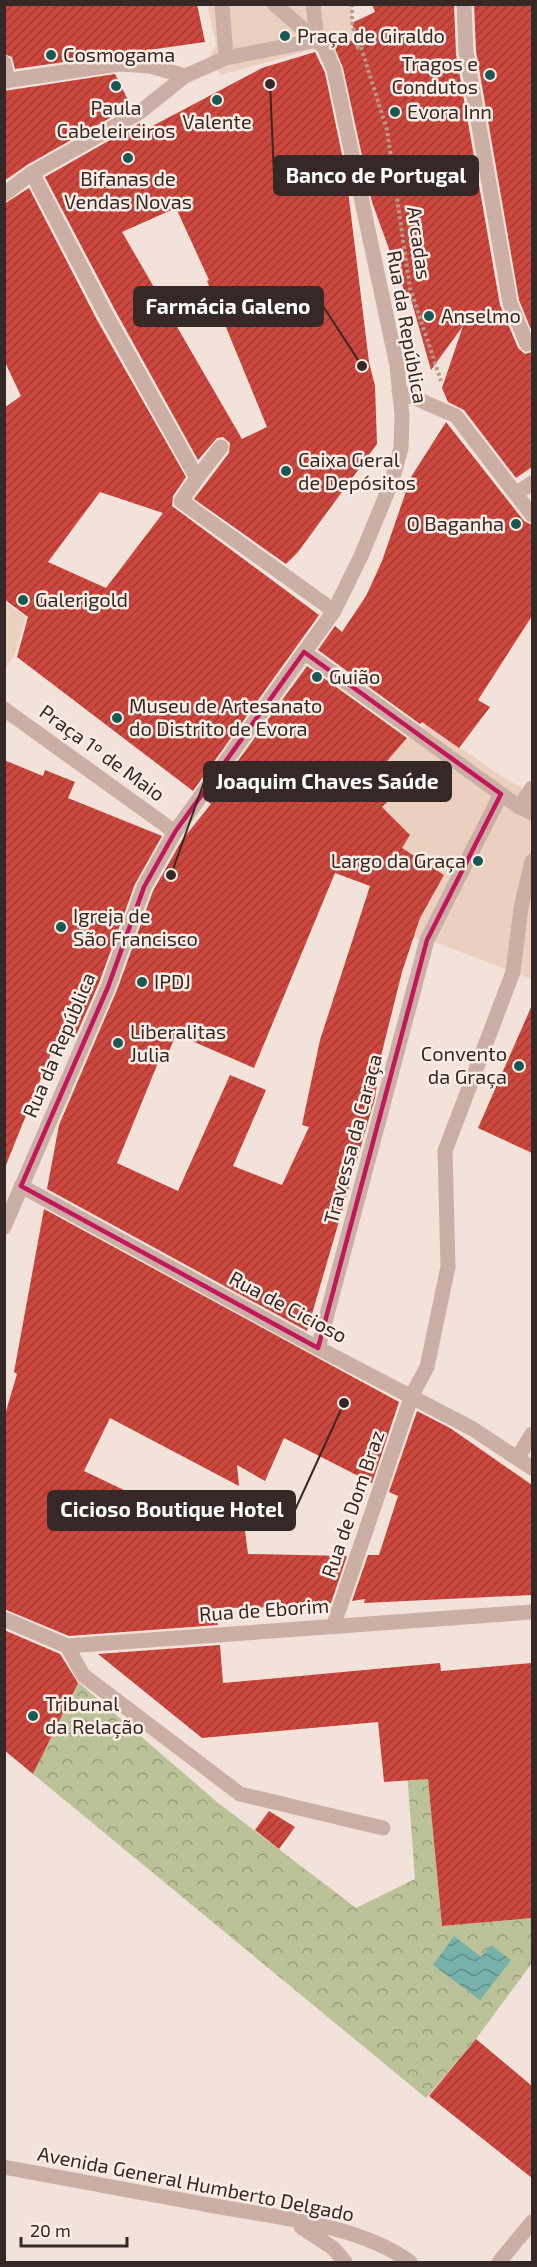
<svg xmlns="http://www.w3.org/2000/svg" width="537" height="2267" font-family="'Exo 2',sans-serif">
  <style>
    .park { fill: url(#park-crowns) }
    .plaza { fill: #ecd0bf }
    .water { fill: url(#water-waves) }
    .building { fill: url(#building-hatch); fill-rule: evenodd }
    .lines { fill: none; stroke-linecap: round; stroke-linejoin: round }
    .path { stroke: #b7998e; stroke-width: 4; stroke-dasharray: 3 3; stroke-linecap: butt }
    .minor { stroke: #cbafa4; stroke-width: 15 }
    .marked { fill: none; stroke: #c2185b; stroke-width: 4.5; stroke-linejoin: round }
    .poi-dot { fill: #1a5953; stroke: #faede5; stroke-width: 2 }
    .labels { text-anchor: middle; stroke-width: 5; stroke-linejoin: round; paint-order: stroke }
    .poi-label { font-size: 20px; fill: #362826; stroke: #faede5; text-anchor: start }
    .street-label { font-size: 20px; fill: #362826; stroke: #faede5 }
    .leader { fill: none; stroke: #362826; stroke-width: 2 }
    .callout-dot { fill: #362826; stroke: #faede5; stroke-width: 2 }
    .callout { fill: #362826; stroke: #362826; stroke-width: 2 }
    .callout-label { font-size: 21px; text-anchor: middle; font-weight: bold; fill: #fff }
  </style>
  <defs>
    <pattern id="park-crowns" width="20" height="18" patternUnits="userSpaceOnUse" patternTransform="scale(1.5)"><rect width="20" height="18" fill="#bbc298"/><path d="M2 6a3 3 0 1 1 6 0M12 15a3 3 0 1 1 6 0" fill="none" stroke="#999e7c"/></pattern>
    <pattern id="water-waves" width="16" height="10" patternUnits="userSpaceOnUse" patternTransform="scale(1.5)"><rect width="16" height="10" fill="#76b1aa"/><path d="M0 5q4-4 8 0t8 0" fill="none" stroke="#62908a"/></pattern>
    <pattern id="building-hatch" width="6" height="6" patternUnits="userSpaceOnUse" patternTransform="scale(1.5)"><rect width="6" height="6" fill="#cc473d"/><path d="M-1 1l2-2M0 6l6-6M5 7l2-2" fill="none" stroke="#a63b33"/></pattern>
  </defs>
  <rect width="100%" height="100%" fill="#f3e2d9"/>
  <path class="park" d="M78 1682 217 1802 356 1908 415 1879 406 1758 425 1746 442 1926 532 1918V1963L476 2039 426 2098 33 1774Z"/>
  <path class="plaza" d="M207 5H352V22L358 48 329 58 314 49 221 75 208 61 216 45Z
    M5 602 26 617 14 656 5 669Z
    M426 724 507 780 532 793V979L437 943 412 938 402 848 409 835 382 807 391 798 373 777 403 742Z"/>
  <path class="water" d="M454 1936 481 1957 491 1945 511 1960 480 2000 433 1965Z"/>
  <path class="building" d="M4 4H197L205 42 15 69 12 57 4 54Z
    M372 4H454L456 54 500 305 518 348 525 354 532 352V467L516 478 464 410 448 402 442 388 463 326 431 370 409 292 405 293 372 202 343 68 334 46 357 39 352 23 375 12Z
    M474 4H532V332L519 300 476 51Z
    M315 52 325 73 346 174 369 362 375 386 377 444 298 552 286 564 194 499 229 453 230 443 223 437 217 438 198 460 115 310 45 177 140 123 143 131 262 68ZM176 208 209 280 207 281 267 427 242 439 122 232Z
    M115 74 131 106 27 165 4 181V91Z
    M29 188 97 320 186 477 173 496 172 506 319 615 193 791 17 657 28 617 4 599V408L21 396 4 360V204ZM100 492 163 513 106 588 48 562Z
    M446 422 524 521 532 525V616L478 700 490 707 459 748 422 722 420 724 318 650 335 626 342 632 366 596 382 561 411 477Z
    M307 666 407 738 373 777 391 798 382 807 410 835 402 848 444 875 420 918 402 972 381 1056 375 1098 307 1331 47 1189 59 1125 117 990 153 891 182 840 211 804 208 802ZM335 873 370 886 320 1040 302 1125 309 1127 282 1185 233 1166 266 1090 230 1075 178 1191 117 1163 162 1053 167 1056 176 1034 254 1068Z
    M4 760 43 776 45 770 75 782 68 798 162 836 135 884 99 983 74 1040 76 1030 62 1026 6 1165Z
    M532 1005V1153L478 1128Z
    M44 1209 399 1402 372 1483 284 1438 265 1481 237 1465 239 1486 110 1418 84 1471 208 1530 245 1531 248 1554 347 1556 331 1603 295 1607 216 1608 218 1625 69 1636 4 1609V1418L17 1374 14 1372Z
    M417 1411 450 1428 532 1485V1595L364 1603 365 1599 352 1601 368 1555H379L398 1496 389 1492Z
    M4 1630 60 1654 78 1683 33 1774 4 1750Z
    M220 1645 223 1683 440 1663 441 1671 532 1663V1918L442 1926 428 1779 384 1782 378 1722 202 1738 98 1654Z
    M269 1811 295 1827 279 1849 255 1830Z
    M476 2039 532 2086V2178L429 2096Z"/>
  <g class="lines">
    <path class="path" d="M352 4V22L358 48 361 47 387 130 410 288 441 381"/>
    <path class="minor" d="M222 4 226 58
      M464 4 466 52 510 303 527 344
      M4 63 8 81
      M4 81 119 64 150 66 185 76
      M32 173 106 315 197 478 181 501 334 611
      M4 194 32 173 140 112 185 76 226 58 317 40 313 4
      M399 391 456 416 532 515
      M197 478 221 447
      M517 493 532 483
      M304 652 519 807 532 813
      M4 709 175 832
      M519 807 532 788
      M21 1186 318 1348 473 1429 532 1468
      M4 1227 108 987 144 887 175 832 334 611 361 556 392 481 401 448 402 415 397 366 334 70 324 47 274 4
      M318 1348 427 940 501 794
      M518 1457 532 1434
      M4 1619 67 1646 532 1612
      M333 1627 412 1395 427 1367 448 1267 445 1151 513 972 521 908 532 861
      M67 1646 83 1675 240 1794 383 1828
      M4 2167C75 2180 145 2193 215 2206 276 2217 360 2225 410 2262
      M301 2227 333 2248 345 2262
      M499 2262 532 2222"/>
  </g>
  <path class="marked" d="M304 652 501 794 427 940 318 1348 21 1186 108 987 144 887 175 832Z"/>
  <g class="poi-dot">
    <circle cx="285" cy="36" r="6"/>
    <circle cx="51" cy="55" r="6"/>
    <circle cx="490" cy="75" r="6"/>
    <circle cx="116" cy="86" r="6"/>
    <circle cx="217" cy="100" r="6"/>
    <circle cx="395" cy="112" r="6"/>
    <circle cx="128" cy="158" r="6"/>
    <circle cx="429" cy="316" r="6"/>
    <circle cx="286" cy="471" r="6"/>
    <circle cx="516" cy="524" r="6"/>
    <circle cx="23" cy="600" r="6"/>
    <circle cx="317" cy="677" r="6"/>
    <circle cx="117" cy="718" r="6"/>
    <circle cx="478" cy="861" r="6"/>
    <circle cx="61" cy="927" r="6"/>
    <circle cx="142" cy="982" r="6"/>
    <circle cx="118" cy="1043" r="6"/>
    <circle cx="519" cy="1066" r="6"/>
    <circle cx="33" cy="1716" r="6"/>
  </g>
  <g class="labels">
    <g class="poi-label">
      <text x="297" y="43">Praça de Giraldo</text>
      <text x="63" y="62">Cosmogama</text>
      <text x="478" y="71" text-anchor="end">Tragos e<tspan x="478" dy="23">Condutos</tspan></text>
      <text x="116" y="115" text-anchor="middle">Paula<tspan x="116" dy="23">Cabeleireiros</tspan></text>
      <text x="407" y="119">Evora Inn</text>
      <text x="217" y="129" text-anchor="middle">Valente</text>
      <text x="128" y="186" text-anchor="middle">Bifanas de<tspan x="128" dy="23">Vendas Novas</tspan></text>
      <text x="441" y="323">Anselmo</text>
      <text x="298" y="467">Caixa Geral<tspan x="298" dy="23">de Depósitos</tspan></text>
      <text x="504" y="531" text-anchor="end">O Baganha</text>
      <text x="35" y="607">Galerigold</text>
      <text x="329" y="684">Guião</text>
      <text x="129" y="713">Museu de Artesanato<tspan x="129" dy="23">do Distrito de Evora</tspan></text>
      <text x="466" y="868" text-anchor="end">Largo da Graça</text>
      <text x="73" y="923">Igreja de<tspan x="73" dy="23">São Francisco</tspan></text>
      <text x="154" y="989">IPDJ</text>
      <text x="130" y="1039">Liberalitas<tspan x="130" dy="23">Julia</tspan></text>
      <text x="507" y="1061" text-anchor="end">Convento<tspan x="507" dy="23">da Graça</tspan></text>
      <text x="45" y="1711">Tribunal<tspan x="45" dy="23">da Relação</tspan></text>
    </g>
    <g class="street-label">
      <text transform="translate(419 243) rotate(82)" y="7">Arcadas</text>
      <text transform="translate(407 327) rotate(80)" y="7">Rua da República</text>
      <text transform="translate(102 753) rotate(36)" y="7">Praça 1º de Maio</text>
      <text transform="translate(59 1045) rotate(-67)" y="7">Rua da República</text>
      <text transform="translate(353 1139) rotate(-75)" y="7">Travessa da Caraça</text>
      <text transform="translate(288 1307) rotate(28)" y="7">Rua de Cicioso</text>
      <text transform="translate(353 1504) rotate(-71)" y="7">Rua de Dom Braz</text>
      <text transform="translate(264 1610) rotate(-4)" y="7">Rua de Eborim</text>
      <text transform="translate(196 2184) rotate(11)" y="7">Avenida General Humberto Delgado</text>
    </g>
  </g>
  <path class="leader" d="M270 84L274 175M362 366L323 306M171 875L204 782M344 1403L295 1510"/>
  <g class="callout-dot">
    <circle cx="270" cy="84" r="6"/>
    <circle cx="362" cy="366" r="6"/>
    <circle cx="171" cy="875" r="6"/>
    <circle cx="344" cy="1403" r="6"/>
  </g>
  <g class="callout">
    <rect x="274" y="156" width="204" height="39" rx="6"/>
    <rect x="134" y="287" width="189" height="39" rx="6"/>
    <rect x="204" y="762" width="247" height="39" rx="6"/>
    <rect x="48" y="1491" width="247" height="39" rx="6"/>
  </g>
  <g class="callout-label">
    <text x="376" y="183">Banco de Portugal</text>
    <text x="228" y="314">Farmácia Galeno</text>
    <text x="327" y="789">Joaquim Chaves Saúde</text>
    <text x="172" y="1517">Cicioso Boutique Hotel</text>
  </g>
  <rect width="537" height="2267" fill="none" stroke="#362826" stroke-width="12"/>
  <path d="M21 2237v9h106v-9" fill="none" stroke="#362826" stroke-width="3"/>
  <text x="30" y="2237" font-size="18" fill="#362826" stroke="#faede5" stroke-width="4.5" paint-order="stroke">20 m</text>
</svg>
